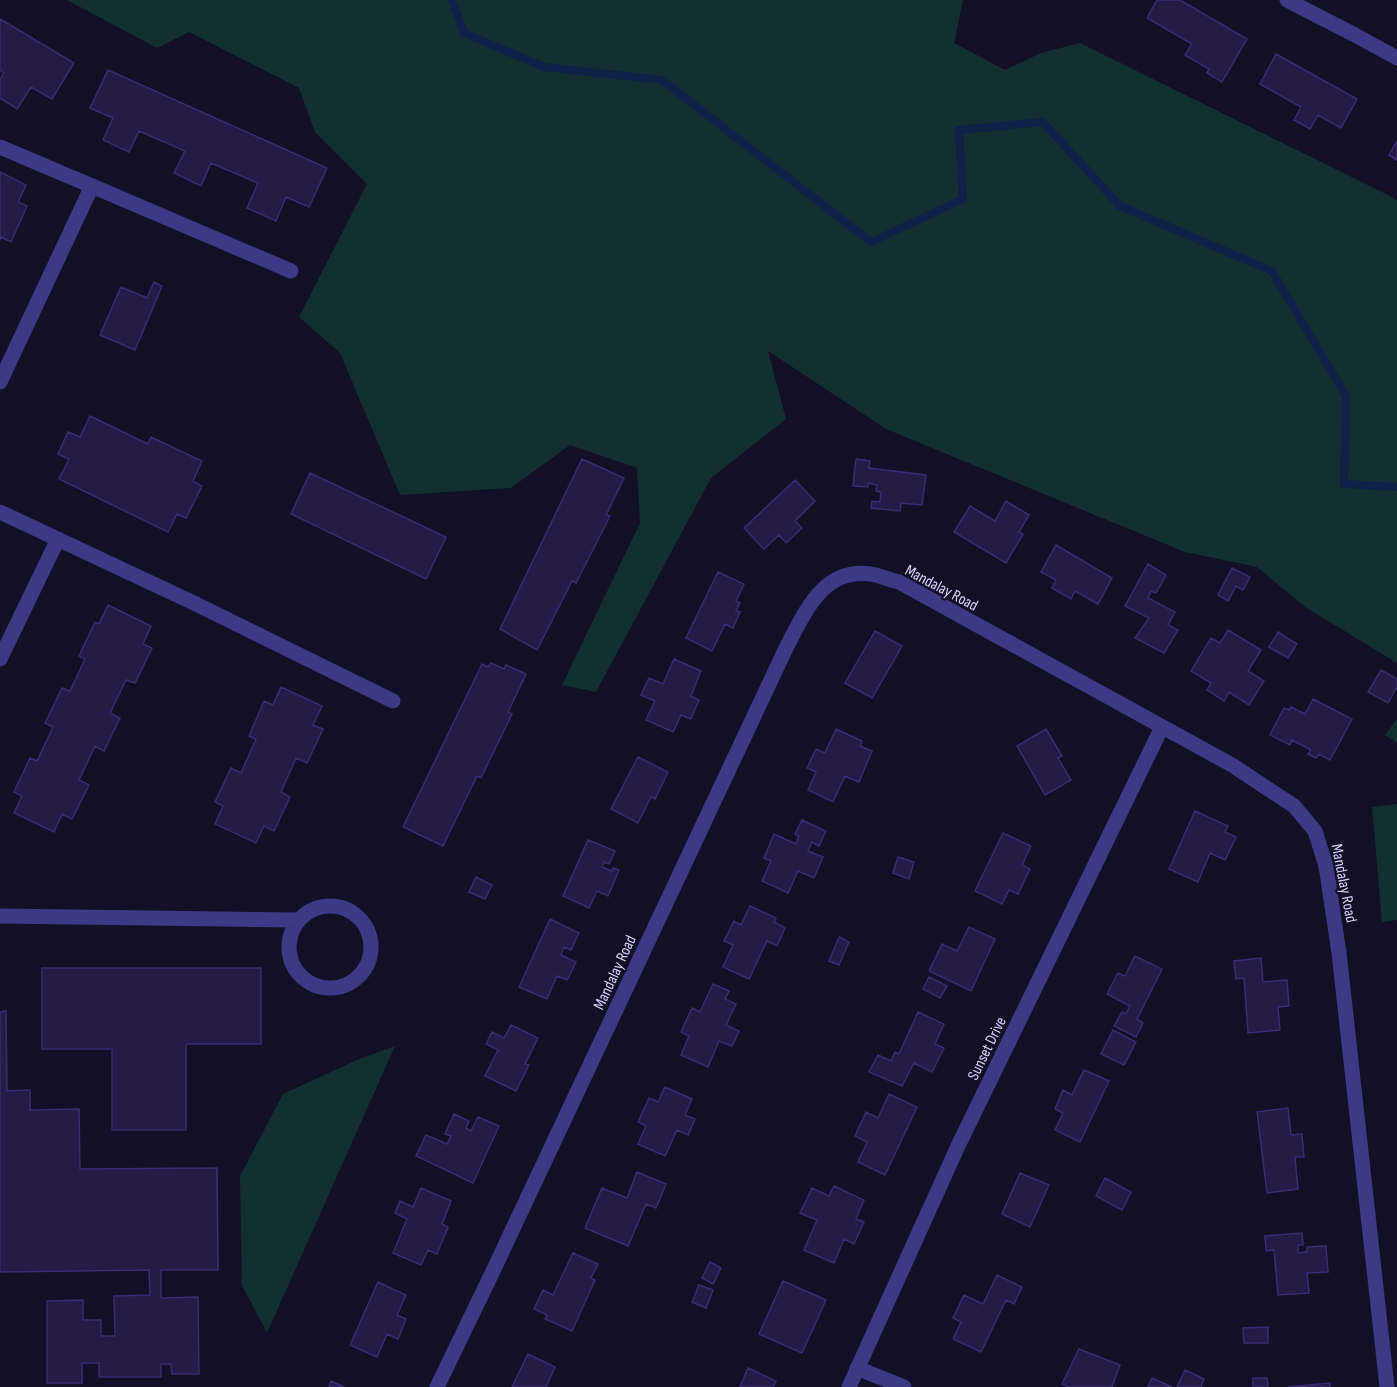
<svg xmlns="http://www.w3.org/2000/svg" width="1397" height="1387" font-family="'Sofia Sans Condensed',sans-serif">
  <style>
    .green { fill: #12302f }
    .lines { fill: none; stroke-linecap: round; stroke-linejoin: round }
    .stream { stroke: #0c2248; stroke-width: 8 }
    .building { fill: #241b47; stroke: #3b2d73; stroke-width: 1.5 }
    .minor { stroke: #3d3a85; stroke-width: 15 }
    .labels { text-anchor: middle; stroke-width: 4.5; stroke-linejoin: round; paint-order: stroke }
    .street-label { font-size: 16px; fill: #d9d4ff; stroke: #130f26 }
  </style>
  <rect width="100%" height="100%" fill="#130f26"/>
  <path class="green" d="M67 0H963L954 43 1005 70 1041 53 1080 43 1386 194 1397 200V663L1305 607 1257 567 1185 552 886 429 768 351 786 419 711 478 596 692 562 685 640 523 637 468 570 445 511 488 400 495 340 353 299 317 367 184 315 132 299 88 189 32 157 48Z
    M1397 719V743L1385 735Z
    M1397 804V920L1382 922 1372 807Z
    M395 1046 267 1333 242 1285 240 1176 283 1094 359 1059Z"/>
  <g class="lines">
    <path class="stream" d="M452 0 464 33 544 67 662 80 871 242 963 199 959 130 1043 122 1120 206 1272 271 1346 396 1344 484 1397 487"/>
  </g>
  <path class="building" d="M1157 0H1180L1247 39 1222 82 1207 73 1209 69 1185 55 1192 44 1147 18Z
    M0 19 74 63 52 99 31 87 17 109 0 98V80L4 73 0 70Z
    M1276 54 1357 99 1341 128 1318 115 1310 129 1294 120 1301 107 1260 84Z
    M108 70 327 168 309 207 286 197 276 221 247 208 258 183 211 163 201 186 174 173 185 151 139 131 129 152 103 140 113 118 90 108Z
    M1397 141V160L1389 155Z
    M0 172 26 185 18 202 27 206 11 242 1 237 0 240Z
    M154 282 162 286 135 350 100 335 121 287 147 298Z
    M90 416 148 444 151 437 202 461 193 481 202 486 186 518 177 514 168 532 59 479 69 459 58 454 68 432 80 437Z
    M582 459 624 478 606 515 610 516 576 583 572 581 537 650 500 629Z
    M856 459 870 461 869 468 926 475 922 505 901 503 900 511 871 508 872 501 880 502 881 492 876 491 877 485 868 483V487L853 486Z
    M310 473 446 537 426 579 291 514Z
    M795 480 815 501 795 521 802 528 786 543 779 535 764 549 744 528Z
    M1006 501 1029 515 1019 532 1023 534 1006 563 954 532 970 506 995 521Z
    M1056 545 1112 578 1098 604 1075 591 1071 599 1052 588 1056 580 1041 572Z
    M1148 564 1166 575 1156 593 1151 591 1148 598 1175 612 1168 625 1178 630 1164 653 1135 638 1149 618 1125 606Z
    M1232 568 1250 577 1243 590 1236 586 1228 601 1218 595Z
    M718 572 744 584 736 601 740 603 736 611 740 612 733 628 725 624 712 651 686 638Z
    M108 605 151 626 143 644 152 648 135 683 126 680 110 713 120 718 104 751 95 746 79 780 89 785 72 819 62 814 54 832 14 813 22 796 14 792 30 758 37 761 53 727 45 723 62 688 70 691 85 659 79 656 95 622 99 624Z
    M1228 630 1261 650 1248 671 1264 681 1249 705 1229 692 1224 701 1207 690 1211 683 1191 671 1211 638 1220 643Z
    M875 631 902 646 872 698 845 683Z
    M1278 632 1297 644 1288 658 1269 647Z
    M674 659 701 671 691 696 699 700 691 719 681 715 673 732 646 720 655 701 641 695 649 678 663 684Z
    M491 663 504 669 506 665 526 674 508 712 512 714 481 778 477 776 443 846 403 827 482 664 488 667Z
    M1381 670 1397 679V687L1388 703 1368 692Z
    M281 687 322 706 313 725 323 729 307 763 296 758 281 792 290 797 274 831 264 826 256 843 215 824 223 806 215 802 231 768 241 773 256 739 249 736 264 701 273 705Z
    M1313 699 1352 719 1330 760 1319 754 1316 758 1308 754 1311 750 1292 740 1290 745 1270 735 1284 708 1289 710 1291 707 1305 714Z
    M836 729 862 741 860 746 872 751 859 782 845 776 833 802 808 790 816 772 807 768 816 749 825 753Z
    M1046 729 1062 756 1058 758 1071 780 1045 795 1017 746Z
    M638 757 668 772 655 799 651 797 638 823 611 809Z
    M1195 811 1228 826 1225 832 1236 837 1225 860 1210 853 1198 882 1169 869Z
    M802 820 826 831 819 846 812 842 808 851 823 857 814 878 798 871 788 893 762 881 771 861 764 858 774 834 796 844 799 836 795 834Z
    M1003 833 1031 846 1022 865 1030 869 1018 894 1009 890 1002 904 975 891Z
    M588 840 615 851 609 864 604 862 602 867 612 871 613 868 619 870 608 896 597 891 589 908 563 896Z
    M898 857 914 862 909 879 893 873Z
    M476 877 492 885 485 899 469 892Z
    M750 906 776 918 774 922 785 928 777 946 767 941 749 979 723 967 733 945 724 941 734 921 741 925Z
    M550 919 579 933 571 950 564 947 561 955 576 962 567 980 557 976 547 999 519 987Z
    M969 927 995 939 971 991 929 971 942 944 957 951Z
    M839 937 849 942 839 965 829 961Z
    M1135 956 1162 969 1137 1019 1143 1023 1136 1037 1114 1026 1122 1012 1126 1014 1130 1006 1107 994 1118 973 1125 976Z
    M1261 958 1263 982 1287 980 1289 1006 1278 1007 1280 1030 1248 1033 1244 978 1236 979 1234 961Z
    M42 968H261V1044H186V1130H112V1049H42Z
    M929 977 947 986 940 998 923 989Z
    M713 984 729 991 725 999 736 1004 726 1025 739 1031 732 1046 719 1041 708 1067 681 1055 689 1036 681 1032 692 1008 700 1012Z
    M6 1011 7 1091 30 1090V1110L79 1109 80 1169 217 1168 218 1270H161V1298L198 1297 199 1374H172L171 1364H161V1377H99V1363H82V1383H47V1301L83 1300V1320H101V1336H115L114 1296 150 1295 149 1270 0 1272V1012Z
    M918 1012 944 1024 935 1044 944 1048 932 1072 914 1063 902 1086 869 1072 878 1055 891 1061 895 1052 899 1054Z
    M511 1025 538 1038 525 1064 529 1065 516 1091 485 1076 498 1050 486 1044 492 1032 504 1038Z
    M1113 1030 1136 1042 1124 1065 1101 1054Z
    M1084 1070 1109 1081 1080 1142 1055 1130 1063 1113 1055 1109 1063 1090 1072 1095Z
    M665 1087 692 1099 685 1115 695 1119 688 1135 677 1130 665 1156 638 1144 646 1126 638 1122 649 1098 658 1102Z
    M889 1094 917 1107 885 1175 858 1162 867 1142 855 1136 866 1112 878 1118Z
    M1288 1108 1291 1135 1302 1134 1304 1157H1295L1298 1189 1267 1193 1257 1112Z
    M454 1114 469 1121 466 1128 471 1131 478 1117 499 1126 473 1183 416 1156 426 1135 447 1144 451 1136 445 1134Z
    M637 1172 666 1184 656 1208 646 1204 628 1246 585 1228 602 1188 627 1198Z
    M1020 1173 1049 1185 1030 1227 1002 1214Z
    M1105 1178 1131 1192 1122 1210 1096 1196Z
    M834 1186 864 1200 856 1219 864 1222 854 1244 844 1239 834 1263 804 1250 817 1220 800 1213 812 1188 829 1196Z
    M421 1188 451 1201 442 1224 448 1227 437 1254 428 1250 421 1265 393 1253 407 1219 395 1213 400 1201 413 1207Z
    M1302 1233 1303 1245H1298V1253L1307 1252V1247L1326 1246 1328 1272 1307 1273 1309 1293 1278 1295 1274 1250 1266 1251 1265 1236Z
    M573 1253 598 1264 591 1278 595 1280 572 1331 545 1319 547 1315 534 1309 543 1290 553 1295Z
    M710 1262 721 1268 713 1284 702 1278Z
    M997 1275 1022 1287 1014 1304 1006 1300 981 1352 953 1339 961 1322 953 1318 964 1295 983 1304Z
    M783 1281 826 1300 802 1353 759 1334Z
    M378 1282 406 1295 397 1315 406 1319 398 1339 387 1334 377 1357 350 1345Z
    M699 1285 713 1290 706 1308 692 1302Z
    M1268 1327V1343H1244L1243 1328Z
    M1079 1349 1120 1365 1112 1387H1069L1062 1384Z
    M528 1354 555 1367 546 1387H512Z
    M748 1368 776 1381 773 1387H740Z
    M1185 1370 1204 1379 1201 1387H1177Z
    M1152 1378 1172 1387H1148Z
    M1253 1378H1267L1268 1387H1253Z
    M331 1381 344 1387H329Z
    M1330 1383V1387H1288Z"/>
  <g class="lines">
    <path class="minor" d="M1287 0 1355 35 1397 58
      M0 147 92 186 0 382
      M92 186 291 271
      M0 512 196 604 393 701
      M0 659 58 539
      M289 947a41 41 0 1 1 82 0a41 41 0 1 1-82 0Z
      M0 916 299 920
      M857 1368 904 1387
      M437 1387 494 1269 787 646C806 610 825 564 876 575 883 577 891 580 899 582L1232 765 1294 806 1315 831 1326 866 1339 953 1387 1387
      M849 1387 958 1146 1162 727"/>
  </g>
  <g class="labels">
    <g class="street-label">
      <text transform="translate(942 587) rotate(28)" y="6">Mandalay Road</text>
      <text transform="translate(1345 883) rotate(79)" y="6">Mandalay Road</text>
      <text transform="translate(614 972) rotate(-65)" y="6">Mandalay Road</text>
      <text transform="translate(986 1048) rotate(-64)" y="6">Sunset Drive</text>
    </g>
  </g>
</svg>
